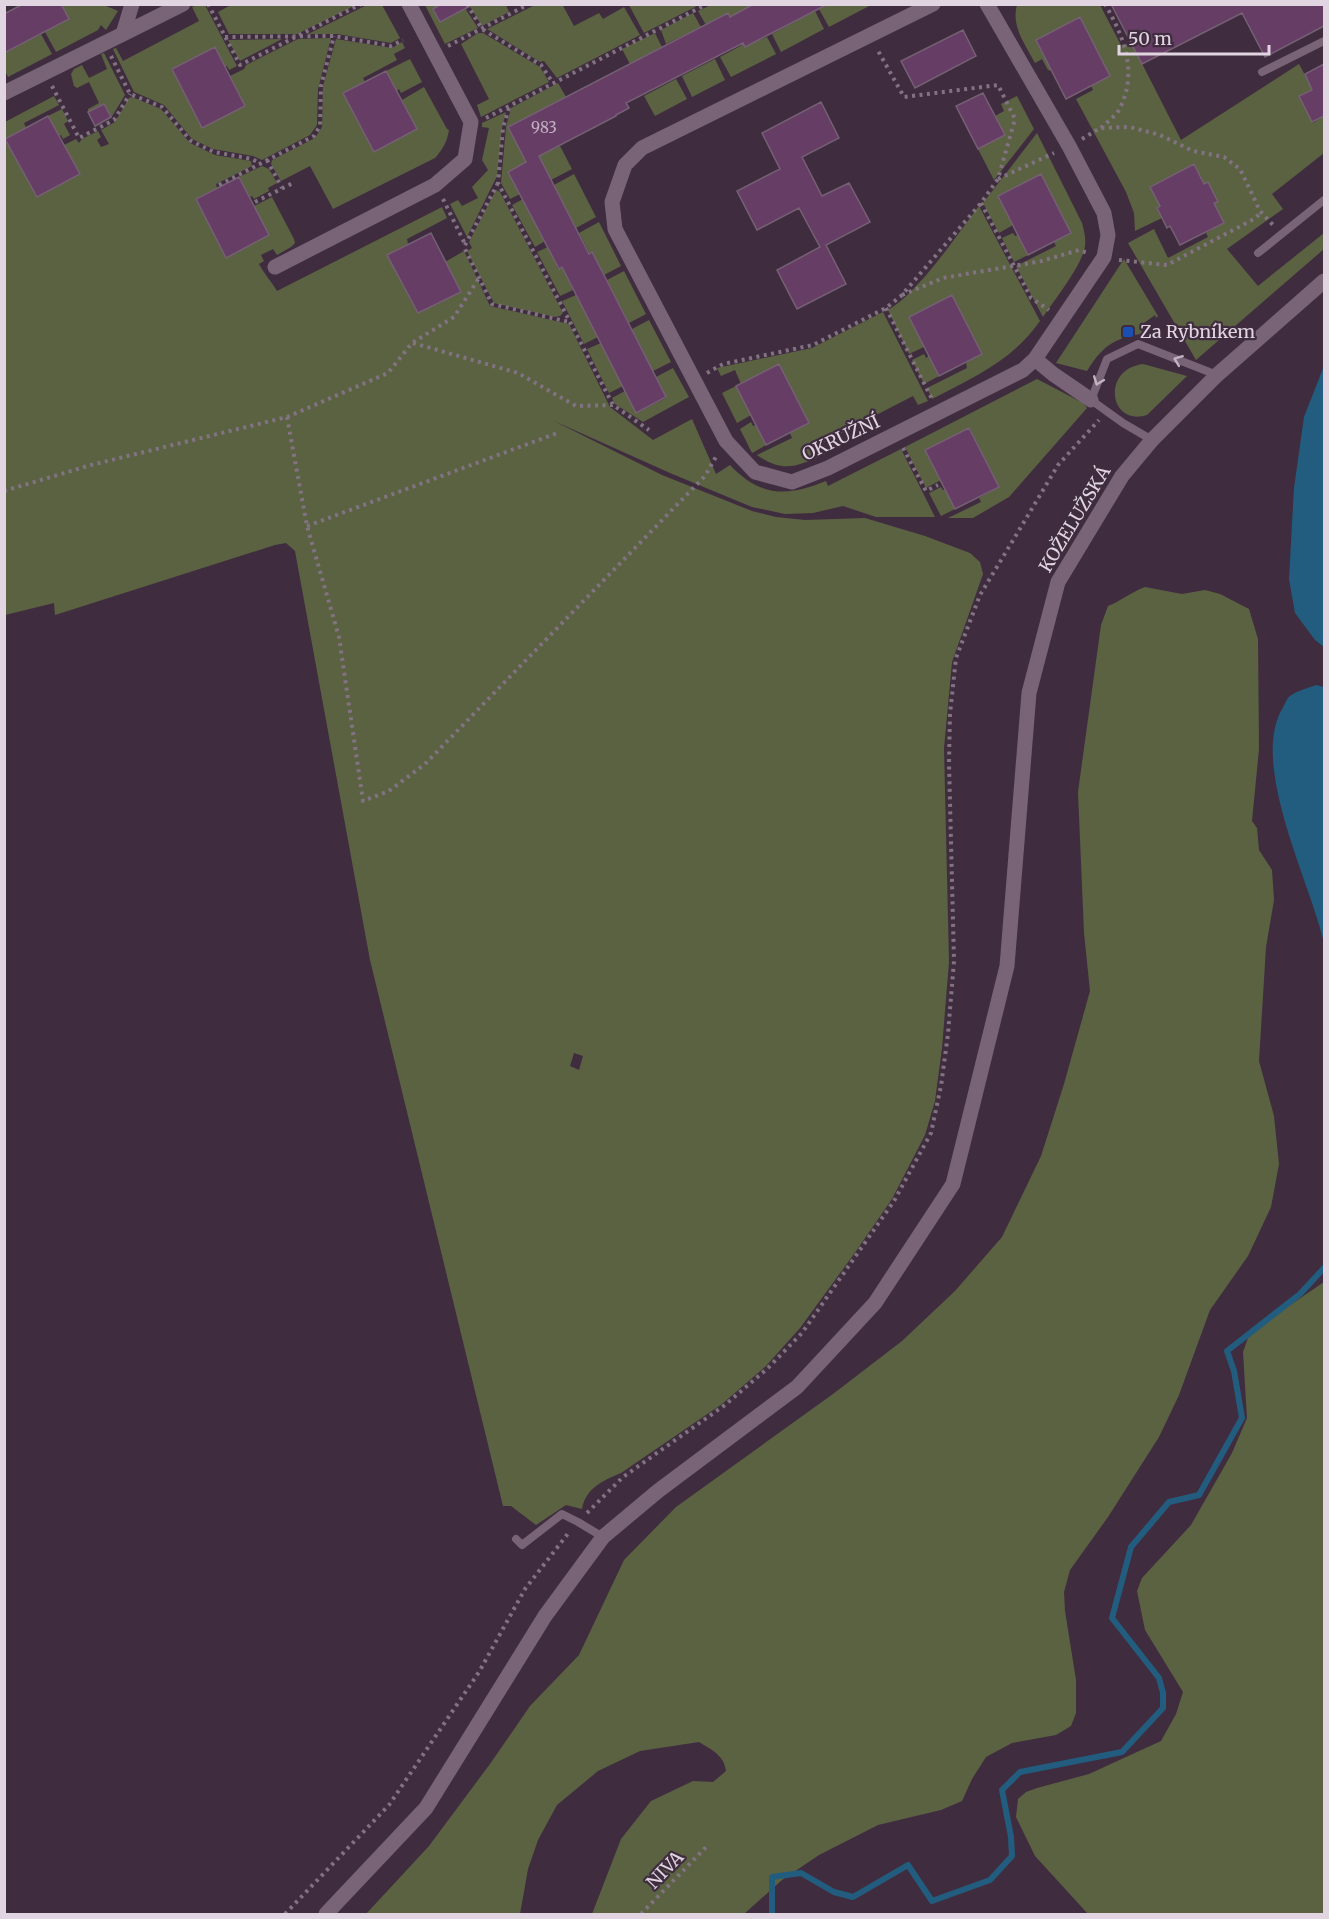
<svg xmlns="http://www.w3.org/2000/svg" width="1329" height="1919" font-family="Merriweather,serif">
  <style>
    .green { fill: #5b6242; fill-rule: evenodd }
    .water { fill: #225d7f }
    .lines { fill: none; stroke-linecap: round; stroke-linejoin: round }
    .stream { stroke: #225d7f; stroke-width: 6 }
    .building { fill: #663d65; stroke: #756074; stroke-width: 1.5 }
    .path { stroke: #827382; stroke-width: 4; stroke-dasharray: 3 4.5; stroke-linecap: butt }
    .lane { stroke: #786377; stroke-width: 8 }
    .street { stroke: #786377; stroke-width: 15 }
    .secondary { stroke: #786377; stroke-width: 15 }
    .oneway { stroke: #c2b3c1 }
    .transit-dot { fill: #1a4fb4; stroke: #3f2d3f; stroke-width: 2 }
    .labels { text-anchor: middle; stroke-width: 4.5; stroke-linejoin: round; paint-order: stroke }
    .number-label { font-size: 15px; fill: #c2afc2 }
    .poi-label { font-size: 18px; fill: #e1d5e1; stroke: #3f2d3f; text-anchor: start }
    .street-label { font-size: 18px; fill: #e1d5e1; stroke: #3f2d3f }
  </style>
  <rect width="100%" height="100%" fill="#3f2d3f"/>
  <path class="green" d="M562 4 574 26 599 13 603 19 624 7 640 35 557 78 544 61 540 62 487 29 535 5Z
    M751 4 752 6 730 17 706 25 698 11 711 5Z
    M829 4H871V5L829 27 819 9Z
    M61 5H104L118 11 106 30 101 25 98 30 56 52 45 32 69 19Z
    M198 5H205L237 66 229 70 227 66 225 67 215 47 172 69 202 128 230 76 244 69 246 65 298 39 331 38 318 89 317 125 310 135 262 160 253 156 213 149 192 139 164 105 134 92 113 49 116 48 123 61 199 21 192 7Z
    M231 5V4L356 5 297 34H229L218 12Z
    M382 5 400 38 391 43 337 34H308L367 5Z
    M425 5H441L433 9 440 22 456 14 451 5H463L478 28 445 44Z
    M469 5H506L509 12 482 26Z
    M629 5H699L644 33Z
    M1017 5H1100L1122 47 1131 42 1181 140 1299 64 1313 90 1299 97 1313 123 1324 116V153L1272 194 1283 209 1227 249 1258 286 1324 233V249L1196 360 1128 243 1154 229 1168 258 1208 237 1206 233 1224 223 1214 203 1217 202 1208 183 1204 184 1193 165 1151 186 1160 206 1157 208 1162 218 1135 231 1134 213 1126 192 1076 99 1093 90 1091 86 1080 18 1036 40 1052 71 1048 70 1042 59 1035 63C1025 44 1011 26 1017 5Z
    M815 11 824 29 781 52 772 34Z
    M693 13 701 27 666 44 661 30Z
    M478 33H483L540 67 549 82 481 117 477 105 489 99 461 44Z
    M655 33 662 47 630 64 622 49Z
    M41 34 52 54 8 77 5 71V53Z
    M767 37 776 54 731 77 720 57 744 44 745 46Z
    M282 39 240 61 228 40Z
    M336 39 392 48 402 42 405 48 394 54 397 60 363 78 365 82 344 93 374 151 417 129 402 100 424 87 447 129 449 130C447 142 443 149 435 158L333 209 310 166 281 181 271 164 272 160 315 138 322 127 323 86Z
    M104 53 125 95 111 118 95 127V126L111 117 104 104 88 112V109L99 103 89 82 77 88 74 86 71 74 74 69 82 65 89 78 107 69 101 54Z
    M410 59 422 82 401 93 399 89 397 91 386 71Z
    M715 59 725 80 692 97 682 76Z
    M676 79 687 99 655 116 644 96Z
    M558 83 566 97 508 127 526 162 520 194 510 199 501 183 506 127 511 108Z
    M54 96 59 105 24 123 26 128 6 139 37 197 79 174 64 145 76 139 79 143 82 139 98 131 101 137 97 140 101 147 109 144 101 130 115 122 129 98 132 97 161 109 190 143 215 155 251 161 252 166 216 184 217 188 196 199 226 258 269 235 254 206 272 197 294 239 295 243 291 247 277 255 273 249 261 255 264 261 259 264C265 275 271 281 277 291L442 207 447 218 407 239 408 244 388 255 418 313 461 292 445 262 464 251 490 306 569 324 610 407 653 440 692 419 716 474 730 465C760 497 787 497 826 481L828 486 901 449 935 517H876L843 506 813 513 785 514 752 507 670 473 554 421 662 475 752 511 776 517 805 520 865 518 925 536 970 553 980 562 983 574 952 662 944 748 949 962 942 1048 935 1101 925 1135 892 1199 854 1254 800 1328 766 1366 722 1404 621 1473C602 1481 586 1488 582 1509L566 1505 536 1525 511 1506H503L370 960 295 551 286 543 275 545 55 615 54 603 5 615V122ZM574 1053 583 1056 579 1070 570 1066Z
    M1017 96 1034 129 994 180 978 149 1005 135 995 116 1004 111 1001 104Z
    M62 109 68 121 64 124 70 135 63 139 61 135 59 136 48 116Z
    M506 112 502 128 497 176 467 237 450 204 458 200 462 206 478 198 472 187 488 170 482 160 489 128 482 127V123Z
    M1037 133 1082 223C1084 230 1086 238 1085 246 1082 266 1055 299 1043 317L1016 266 1056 246 1054 242 1071 233 1041 174 998 196 1013 225 999 233 983 203Z
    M560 146 572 169 551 180 539 156Z
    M262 166 269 169 277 183 268 188 269 191 254 199 252 196 250 197 239 177Z
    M574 174 596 217 576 228 554 185Z
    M496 190 500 192 563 313 560 316 555 317 494 303 467 251 472 248 469 242Z
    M523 199 545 241 535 247 512 205Z
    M979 206 1040 321C1012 361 974 377 932 399L927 388 967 368 966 363 982 353 952 295 909 317 924 347 909 354 888 310C918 293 957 235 979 206Z
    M599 222 621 266 604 275 592 252 590 254 579 233Z
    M1013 233 1015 236 1018 235 1028 255 1014 262 1002 238Z
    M548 247 558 269 562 267 573 290 560 296 537 252Z
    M1124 259 1158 316 1156 318 1155 315 1144 323 1150 333C1118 336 1104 343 1087 371L1056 363Z
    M624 271 646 314 629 323 607 280Z
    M576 295 598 337 584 344 562 301Z
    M883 312 928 401 918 405 913 396 820 444 825 454C797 466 784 474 757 455L792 438 790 433 809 423 779 365 741 384 735 370 721 376 717 368 812 348Z
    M649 320 671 362 653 371 632 329Z
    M601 343 623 386 609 393 587 349Z
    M924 354 926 358 929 356 939 376 924 384 912 360Z
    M1143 364 1187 376 1147 415C1109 427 1101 369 1143 364Z
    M673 368 689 397 643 422 615 404 612 398 625 391 637 413 666 398 656 377Z
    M1037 379 1083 403 1087 408 1009 497 973 518H948L981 502 979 498 999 487 970 429 926 450 941 480 926 488 905 447Z
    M736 386 751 415 737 423 722 393Z
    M751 422 753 426 756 425 766 445 752 453 740 429Z
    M941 487 943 490 946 489 955 509 941 516 929 493Z
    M1145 587 1182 594 1205 590 1220 594 1249 609 1258 639 1259 749 1252 821 1257 828 1259 850 1272 870 1274 900 1266 947 1259 1061 1274 1116 1279 1164 1271 1207 1248 1256 1210 1310 1179 1395 1159 1437 1108 1517 1070 1570 1064 1592 1065 1611 1076 1680V1713L1071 1726 1056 1735 1012 1743 986 1757 972 1779 962 1801 941 1810 878 1825 819 1855 782 1880 744 1914H592L621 1839 651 1801 693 1781 713 1782 726 1771C724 1755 712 1750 699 1742L640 1751 598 1771 557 1805 538 1840 528 1869 520 1914H366L429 1846 490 1764 530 1706 579 1655 624 1560 676 1507 833 1394 902 1341 955 1291 1002 1237 1041 1156 1064 1084 1090 991 1084 933 1078 792 1101 625 1108 606C1121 601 1131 592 1145 587Z
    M1324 1282V1914H1088L1035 1856 1016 1817 1018 1799 1026 1792 1037 1788 1089 1774 1161 1741 1176 1714 1183 1692 1145 1630 1137 1591 1142 1578 1191 1525 1232 1453 1247 1418 1243 1352 1248 1338 1268 1320Z"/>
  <path class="water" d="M1324 366V647L1315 640 1295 613 1289 579 1294 488 1304 417Z
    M1316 685 1324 687V943C1311 884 1251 768 1281 711 1284 707 1286 699 1290 696 1297 691 1308 688 1316 685Z"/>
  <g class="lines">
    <path class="stream" d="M772 1914V1877L801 1873 834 1892 853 1897 908 1865 932 1901 990 1880 1012 1856 1011 1837 1002 1790 1020 1772 1122 1752 1163 1708V1693L1159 1678 1112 1618 1131 1547 1169 1502 1199 1495 1242 1418 1234 1371 1227 1351 1300 1294 1324 1268"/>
  </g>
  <path class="building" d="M23 4H61L69 19 4 53V14Z
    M441 4H474L440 22 433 9Z
    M754 4H828L745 47 743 43 626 103 629 108 616 115V116L539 156 589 254 592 252 604 275 666 397 636 413 562 267 559 269 508 172 526 162 508 127 728 13 730 17Z
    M1111 4H1324V26L1265 57 1242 13 1142 64Z
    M1080 17 1110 76 1066 99 1036 40Z
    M963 30 976 56 915 88 901 61Z
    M215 47 245 106 202 128 172 69Z
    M1324 64V116L1312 122 1299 96 1312 90 1305 74Z
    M386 71 417 129 374 152 343 93Z
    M983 93 1005 135 978 149 956 106Z
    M821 102 839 138 802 157 822 196 849 183 870 222 826 245 846 284 797 309 777 270 820 247 799 208 757 230 737 191 780 169 762 133Z
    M104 104 111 117 95 126 88 112Z
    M48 116 80 174 37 197 5 139Z
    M1194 164 1204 184 1208 182 1218 202 1214 203 1224 223 1180 245 1170 226 1167 228 1157 208 1160 206 1150 187Z
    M1041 174 1071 233 1028 255 998 196Z
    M239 177 269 235 226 258 196 199Z
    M431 233 461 292 418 313 387 255Z
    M952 295 982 354 939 376 909 317Z
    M779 364 809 423 766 445 736 386Z
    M969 428 999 487 955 509 925 450Z"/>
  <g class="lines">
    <path class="path" d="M208 4 240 65 361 4
      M467 4 482 29 541 65 553 83
      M225 37 334 36 391 46 403 40
      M448 46 529 4
      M111 56 130 94 162 107 191 141 214 152 252 159 259 163
      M52 86 79 138 114 120 130 94
      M509 108 503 128 498 183 613 405 649 430
      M486 118 707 4
      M1101 128C1107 122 1117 115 1120 108 1138 72 1124 37 1105 4
      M1082 139 1100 128 1130 127 1160 135 1193 151 1224 157 1240 169 1260 211 1273 225
      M267 160 282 188
      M998 179 1054 153
      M498 183 464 247 492 304 569 322
      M219 185 314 136 320 126 321 86 334 36
      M443 199 465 244
      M255 202 293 183
      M981 203 1031 298 1049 310
      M1119 260 1167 265 1254 219 1262 212
      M902 295 943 278 1042 261 1079 250 1088 253
      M886 308 932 399
      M413 343 518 373 576 406 613 405
      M707 373 723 364 813 345 886 308 901 296 981 203 998 179 1015 119 998 85 904 97 877 49
      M287 417 307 526 339 637 363 801 389 791 425 764 705 476 717 455
      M903 448 926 491 938 485
      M4 491 91 465 287 417 388 373 412 343 454 317 479 278
      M307 526 560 432
      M587 1513 623 1477 725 1405 768 1368 802 1333 894 1201 931 1133 941 1086 948 1034 954 961 949 762 950 714 956 658 980 595 1018 532 1058 465 1099 420
      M285 1914 389 1805 479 1672 525 1589 570 1531
      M641 1914 708 1845"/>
    <path class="lane" d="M1262 72 1324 41
      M1258 253 1324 200
      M1152 440 1123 423 1091 400 1107 359 1138 344 1217 375
      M516 1539 522 1545 562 1514 578 1522 603 1537"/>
    <path class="street" d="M933 4 642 148 625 165 612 202 615 229 726 441 755 472 792 482 828 468 1023 370 1035 359 1104 257 1108 235 1104 213 1069 146 987 4
      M123 34 183 4
      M4 93 123 34 132 4
      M275 267 435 185 465 159 471 122 409 4
      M1035 359 1053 374 1091 400"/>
    <path class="secondary" d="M326 1914 426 1808 545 1616 603 1537 658 1491 797 1387 875 1303 953 1184 1007 966 1029 693 1058 582 1122 476 1152 440 1217 375 1324 281"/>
  </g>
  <defs><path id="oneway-chevron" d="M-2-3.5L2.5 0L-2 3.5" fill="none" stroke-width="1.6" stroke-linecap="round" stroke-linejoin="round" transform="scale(1.5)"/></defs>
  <g class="oneway">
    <use href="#oneway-chevron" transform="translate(1178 360) rotate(-159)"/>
    <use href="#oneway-chevron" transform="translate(1098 381) rotate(111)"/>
  </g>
  <rect class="transit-dot" x="1122" y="326" width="12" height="12" rx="3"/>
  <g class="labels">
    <g class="number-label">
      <text x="544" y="133">983</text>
    </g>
    <g class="poi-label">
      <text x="1140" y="338">Za Rybníkem</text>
    </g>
    <g class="street-label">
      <text transform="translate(841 438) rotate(-25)" y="6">OKRUŽNÍ</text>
      <text transform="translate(1075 519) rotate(-59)" y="6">KOŽELUŽSKÁ</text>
      <text transform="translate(665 1870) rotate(-46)" y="6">NIVA</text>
    </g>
  </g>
  <rect width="1329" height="1919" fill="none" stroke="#e1d5e1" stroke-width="12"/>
  <path d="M1119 45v9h150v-9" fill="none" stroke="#e1d5e1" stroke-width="3"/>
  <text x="1128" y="45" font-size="18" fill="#e1d5e1" stroke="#3f2d3f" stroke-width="4.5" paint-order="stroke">50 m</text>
</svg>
